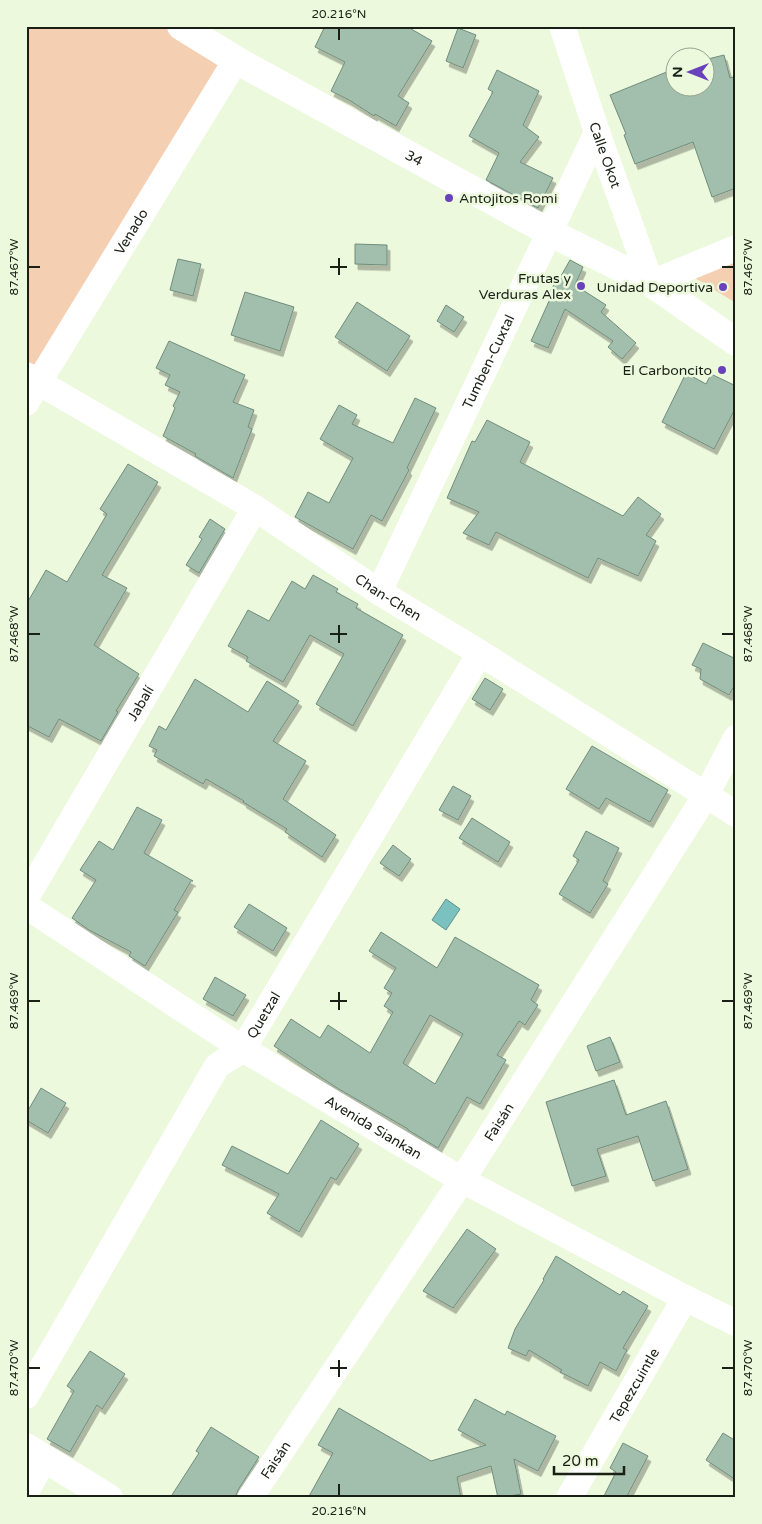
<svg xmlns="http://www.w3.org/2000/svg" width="762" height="1524" font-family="'Varela Round',sans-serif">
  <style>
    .green { fill: #f4cfb2 }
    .water { fill: #7bc1bf; stroke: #5e918c }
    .building { fill: #a2bfae; stroke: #708c7c; fill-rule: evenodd; filter: url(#shadow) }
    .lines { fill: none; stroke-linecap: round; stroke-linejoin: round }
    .street { stroke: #fff; stroke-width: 26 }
    .secondary { stroke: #fff; stroke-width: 28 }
    .ticks { fill: none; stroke: #1b2016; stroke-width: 2 }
    .poi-dot { fill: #6842ba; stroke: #ecf9dc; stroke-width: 2 }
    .labels { text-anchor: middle; stroke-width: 5; stroke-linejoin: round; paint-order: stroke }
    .street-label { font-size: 14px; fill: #1b2016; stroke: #ecf9dc }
    .poi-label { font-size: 14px; fill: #1b2016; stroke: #ecf9dc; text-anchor: end }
    .neatline { fill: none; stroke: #1b2016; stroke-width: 2 }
    .ticks-label { font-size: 12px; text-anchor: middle; fill: #1b2016 }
  </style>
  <defs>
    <filter id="shadow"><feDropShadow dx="3" dy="5.5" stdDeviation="0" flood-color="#0004"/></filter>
  </defs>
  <rect width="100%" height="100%" fill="#ecf9dc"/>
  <path class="green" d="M26 26H177L236 60 36 372 26 366Z
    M736 256V303L685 272Z"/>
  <path class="water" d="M446 899 460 909 446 930 432 920Z"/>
  <path class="building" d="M325 26H406L432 41 398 96 409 103 396 126 375 114 374 116 349 100 331 91 345 62 315 47Z
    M458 28 476 35 463 68 446 61Z
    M724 55 730 78 736 76V188L712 197 693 142 635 164 624 135 626 134 610 95 674 69V88H704V60Z
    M497 70 539 91 523 125 539 137 520 162 553 178 538 208 486 180 499 153 469 136 493 92 488 89Z
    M355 244 387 245V265L355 264Z
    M178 259 201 264 193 296 170 290Z
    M570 260 583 267 575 285 606 305 601 312 636 343 622 359 608 347 613 341 565 309 548 348 531 341 550 299 546 297 560 276H561Z
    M245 292 294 307 280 351 231 335Z
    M357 302 410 336 387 371 335 337Z
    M446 305 464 317 454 332 437 321Z
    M169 341 245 375 233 402 254 410 248 427 252 429 233 478 195 456 196 454 163 436 175 408 173 406 180 392 165 385 170 375 156 368Z
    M686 373 706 384 711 374 736 386V407L714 449 662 422Z
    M415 398 436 408 407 468 409 470 382 521 371 515 353 549 295 517 308 492 329 503 353 458 320 439 339 405 357 415 352 424 393 443Z
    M487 420 530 442 520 462 623 516 638 497 661 514 646 535 656 541 638 576 598 558 588 578 496 532 489 545 463 533 479 512 447 498 472 441 475 442Z
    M128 464 158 482 102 575 127 588 94 645 139 674 116 711 118 712 101 741 59 719 49 737 26 725V605L46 570 67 582 107 514 100 509Z
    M210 519 225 529 199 573 186 565 202 539 199 537Z
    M313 575 338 589 336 592 358 604 356 608 403 635 353 726 316 704 344 654 310 635 283 682 246 661 248 657 228 646 248 610 269 621 292 581 305 589Z
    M703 643 736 659V683L729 695 700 679 701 669 692 665Z
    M485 678 503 689 490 710 472 699Z
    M195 679 248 712 267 681 299 701 273 741 306 761 283 799 336 835 322 857 285 832 287 829 243 802 244 801 206 779 203 784 154 756 157 750 149 746 159 726 166 730Z
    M592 746 668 790 650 822 606 798 599 809 566 789Z
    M453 786 471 796 458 820 439 810Z
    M137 807 162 820 144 853 193 881H191L174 910 178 912 145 966 129 956 131 952 89 930 72 918 96 880 80 870 99 841 113 850Z
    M472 818 510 842 498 862 459 838Z
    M586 831 619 848 603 881 608 884 590 913 559 894 579 860 573 856Z
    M393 845 411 859 399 876 380 863Z
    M249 904 287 928 273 951 234 927Z
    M381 932 437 968 455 937 539 985 531 1000 538 1005 525 1025 519 1021 497 1055 506 1060 480 1104 467 1097 438 1148 408 1130V1129L337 1088 274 1046 291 1019 320 1038 328 1025 370 1053 393 1012 384 1006 392 993 384 988 396 968 369 951ZM430 1015 463 1034 435 1084 403 1063Z
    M215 977 246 995 233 1016 203 999Z
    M610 1037 620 1062 596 1071 587 1046Z
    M614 1080 626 1115 666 1101 688 1169 653 1181 638 1136 597 1149 606 1176 572 1186 546 1102Z
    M41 1088 66 1103 48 1133 26 1120V1114Z
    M321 1120 359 1144 336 1180 331 1177 299 1232 267 1213 279 1194 222 1165 232 1146 288 1174Z
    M467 1229 496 1249 453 1308 423 1291Z
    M556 1256 620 1295 623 1291 648 1306 623 1348 627 1350 616 1371 600 1362 588 1386 560 1372 562 1370 529 1350 526 1356 508 1348 515 1329 544 1280 543 1279Z
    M90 1351 125 1374 102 1409 97 1405 70 1452 47 1439 74 1391 67 1386Z
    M475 1399 505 1415 507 1411 556 1436 538 1471 514 1459 521 1494 498 1498 491 1466 457 1477 461 1498H308L333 1453 318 1445 339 1408 431 1461 486 1445 458 1430Z
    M211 1427 259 1457 238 1490 235 1498H170L199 1453 196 1451Z
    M723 1433 736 1441V1480L706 1460Z
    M623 1443 648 1456 626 1498H603L616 1472 610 1468Z"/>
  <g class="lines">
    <g class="street">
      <path id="s1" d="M562 26 597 132 651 283 736 248"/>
      <path id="s2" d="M26 375 255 508 379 592 480 653 736 814"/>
      <path id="s3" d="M26 403 236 60"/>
      <path id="s4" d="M379 592 597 132"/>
      <path id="s5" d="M26 898 255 508"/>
      <path id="s6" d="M26 906 243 1049 462 1180 685 1298 736 1323"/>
      <path id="s7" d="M26 1396 217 1066 243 1049 480 653"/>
      <path d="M26 1492 45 1458"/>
      <path id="s8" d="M250 1498 462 1180 706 795 736 738"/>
      <path id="s9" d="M569 1498 685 1298"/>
    </g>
    <g class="secondary">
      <path id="s10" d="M181 26 236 60 549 232 651 283 736 342"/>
      <path d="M26 1447 109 1498"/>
    </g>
  </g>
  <path class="ticks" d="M339 28V40M339 258V275M28 267H40M330 267H347M722 267H734M339 625V643M28 634H40M330 634H347M722 634H734M339 992V1010M28 1001H40M330 1001H347M722 1001H734M339 1360V1377M28 1368H40M330 1368H347M722 1368H734M339 1484V1496"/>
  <g class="poi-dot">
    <circle cx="449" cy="198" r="5"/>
    <circle cx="581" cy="286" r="5"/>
    <circle cx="723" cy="287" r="5"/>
    <circle cx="722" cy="370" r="5"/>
  </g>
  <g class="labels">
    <g class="street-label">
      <text dy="5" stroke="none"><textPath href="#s1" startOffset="136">Calle Okot</textPath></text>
      <text dy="5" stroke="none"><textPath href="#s10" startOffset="268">34</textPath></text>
      <text dy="5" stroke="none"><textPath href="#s3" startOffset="201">Venado</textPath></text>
      <text dy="5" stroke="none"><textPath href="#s4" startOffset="255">Tumben-Cuxtal</textPath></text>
      <text dy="5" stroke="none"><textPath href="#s2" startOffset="425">Chan-Chen</textPath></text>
      <text dy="5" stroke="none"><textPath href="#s5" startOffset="226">Jabalí</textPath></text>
      <text dy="5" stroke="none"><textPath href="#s7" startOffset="452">Quetzal</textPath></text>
      <text dy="5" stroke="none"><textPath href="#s8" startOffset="451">Faisán</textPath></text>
      <text dy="5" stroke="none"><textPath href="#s6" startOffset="412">Avenida Siankan</textPath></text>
      <text dy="5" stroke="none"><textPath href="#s9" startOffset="130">Tepezcuintle</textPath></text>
      <text dy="5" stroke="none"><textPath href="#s8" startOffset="46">Faisán</textPath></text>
    </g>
    <g class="poi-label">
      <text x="459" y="203" text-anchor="start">Antojitos Romi</text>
      <text x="571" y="283">Frutas y<tspan x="571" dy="16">Verduras Alex</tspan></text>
      <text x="713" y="292">Unidad Deportiva</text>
      <text x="712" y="375">El Carboncito</text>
    </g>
  </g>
  <rect width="762" height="1524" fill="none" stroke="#ecf9dc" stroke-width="55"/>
  <g transform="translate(690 72) rotate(270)"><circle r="24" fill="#ecf9dc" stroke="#98a28d"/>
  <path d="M0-4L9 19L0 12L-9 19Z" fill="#6842ba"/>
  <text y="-8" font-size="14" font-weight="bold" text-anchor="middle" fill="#1b2016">N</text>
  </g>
  <path d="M554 1466v8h70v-8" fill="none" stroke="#1b2016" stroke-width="2.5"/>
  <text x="562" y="1466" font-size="15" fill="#1b2016" stroke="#ecf9dc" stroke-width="4" paint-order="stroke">20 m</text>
  <rect x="28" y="28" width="706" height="1468" class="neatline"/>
  <g class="ticks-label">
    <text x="339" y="18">20.216°N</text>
    <text transform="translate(748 267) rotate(-90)" y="4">87.467°W</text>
    <text transform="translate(14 267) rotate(-90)" y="4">87.467°W</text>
    <text transform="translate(748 634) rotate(-90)" y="4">87.468°W</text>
    <text transform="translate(14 634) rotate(-90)" y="4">87.468°W</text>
    <text transform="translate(748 1001) rotate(-90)" y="4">87.469°W</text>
    <text transform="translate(14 1001) rotate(-90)" y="4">87.469°W</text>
    <text transform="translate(14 1368) rotate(-90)" y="4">87.470°W</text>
    <text transform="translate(748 1368) rotate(-90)" y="4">87.470°W</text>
    <text x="339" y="1515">20.216°N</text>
  </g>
</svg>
